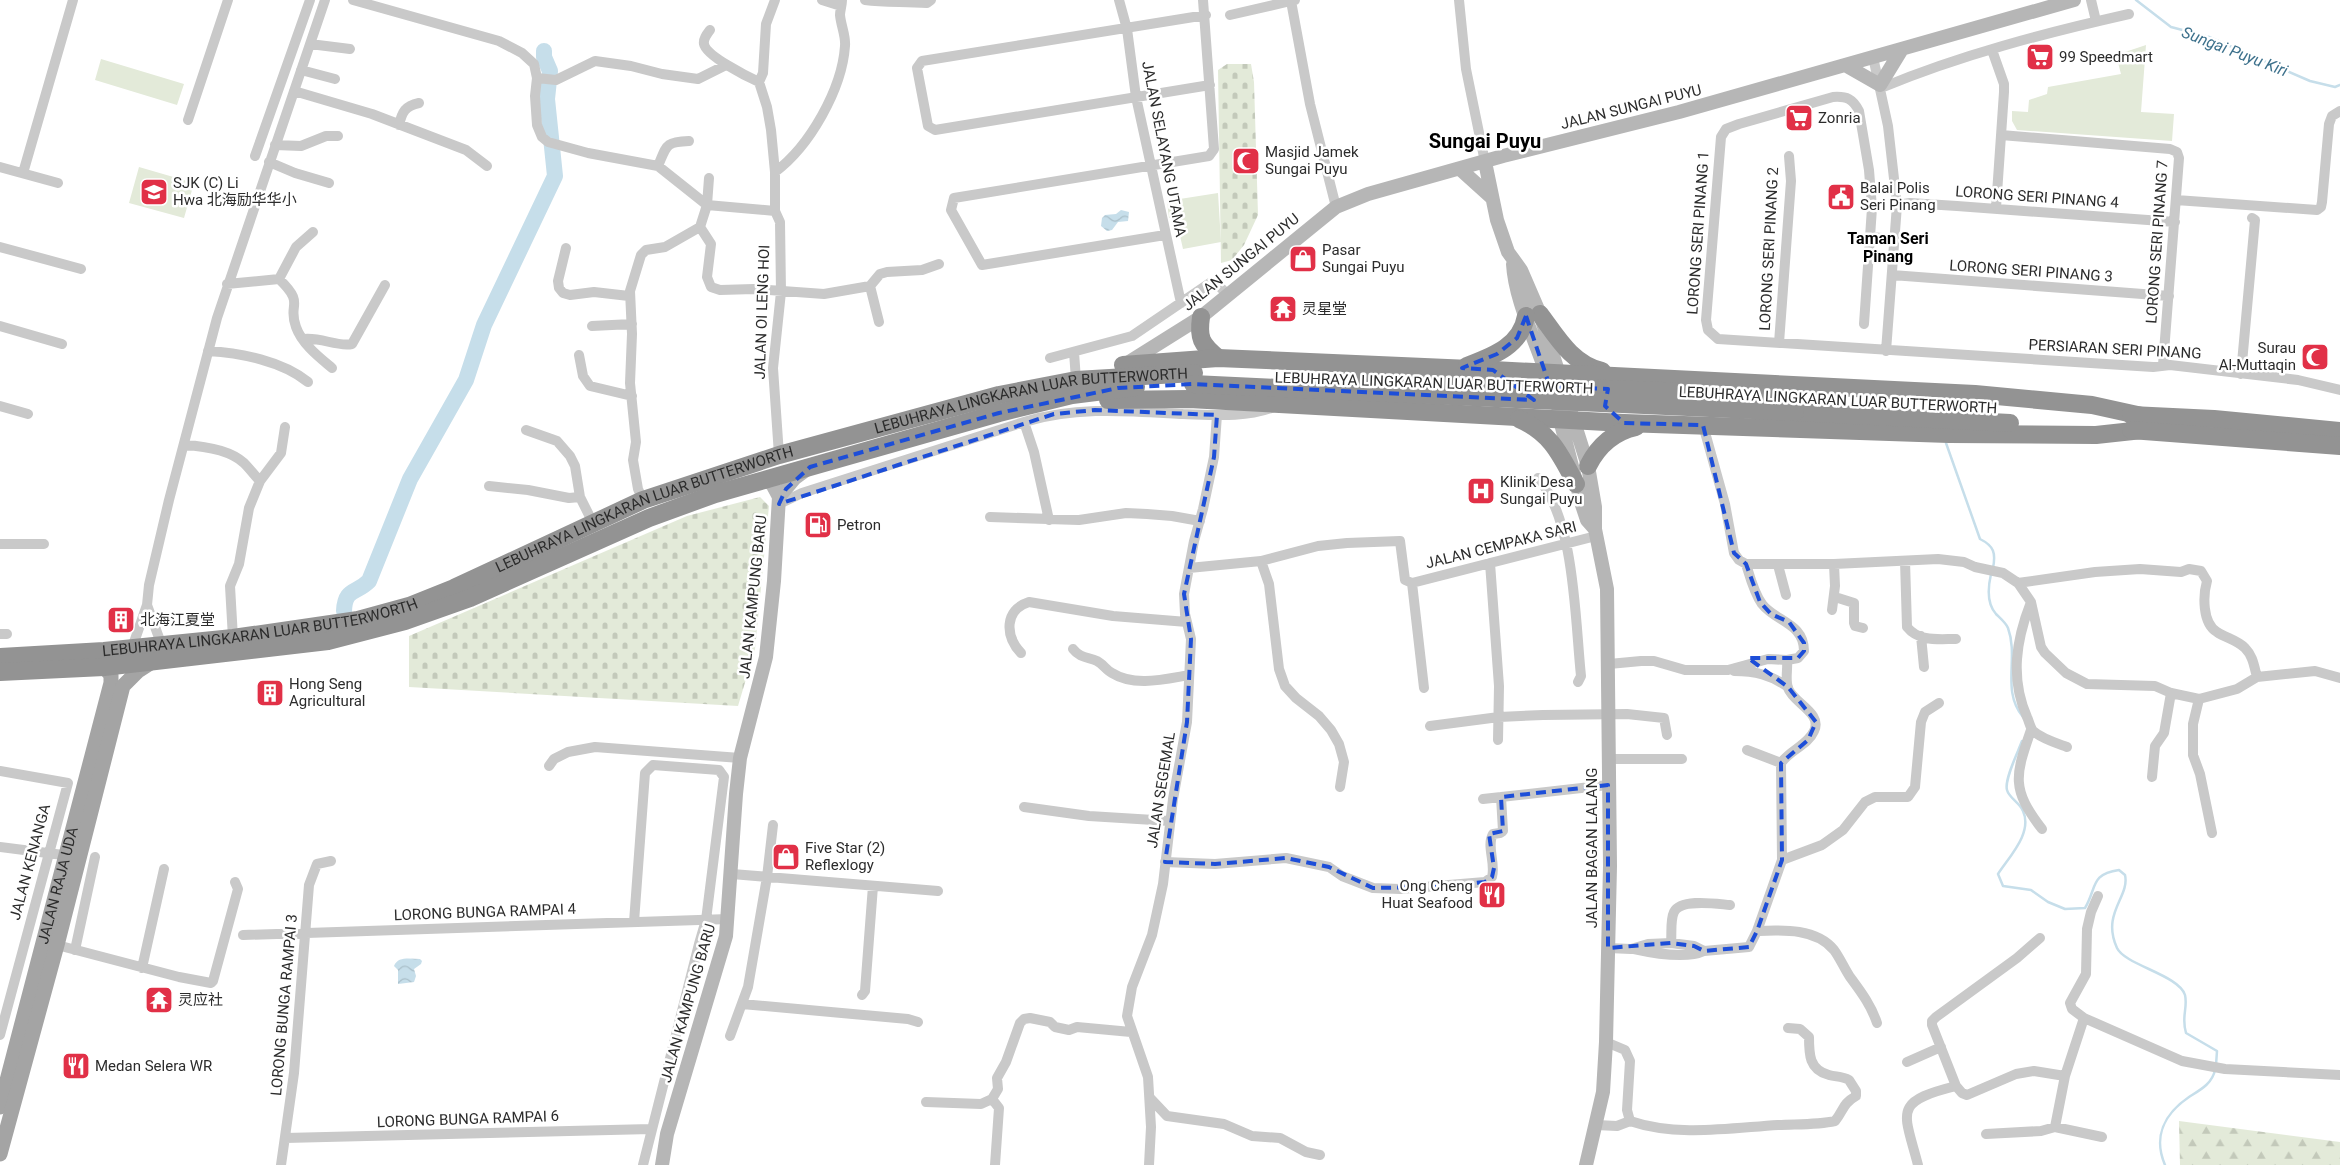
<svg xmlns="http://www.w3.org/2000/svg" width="2340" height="1165" font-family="Roboto,'Noto Sans SC',sans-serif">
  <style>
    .green { fill: #e3ead9 }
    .forest { fill: url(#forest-firs) }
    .cemetery { fill: url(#cemetery-stones) }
    .water { fill: url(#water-waves) }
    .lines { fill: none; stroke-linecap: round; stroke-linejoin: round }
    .stream { stroke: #c6deea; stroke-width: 2.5 }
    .river { stroke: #c6deea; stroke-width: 16 }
    .street { stroke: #c9c9c9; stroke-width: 10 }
    .secondary { stroke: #b6b6b6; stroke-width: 14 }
    .primary { stroke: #a4a4a4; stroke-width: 15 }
    .highway { stroke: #939393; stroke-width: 18 }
    .highway-bridge { stroke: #939393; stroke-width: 18 }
    .marked { fill: none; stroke: #1d4ed8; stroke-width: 4; stroke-dasharray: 10 6; stroke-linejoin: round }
    .labels { text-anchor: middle; stroke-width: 5; stroke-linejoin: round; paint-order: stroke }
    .poi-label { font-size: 15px; fill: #2c2c2c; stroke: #fff; text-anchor: start }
    .street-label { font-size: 15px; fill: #2c2c2c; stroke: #fff }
    .water-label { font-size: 16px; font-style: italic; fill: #3d718c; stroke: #fff }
    .neighbourhood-label { font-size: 16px; font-weight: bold; fill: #000; stroke: #fff }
    .district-label { font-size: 20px; font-weight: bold; fill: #000; stroke: #fff }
  </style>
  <defs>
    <pattern id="forest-firs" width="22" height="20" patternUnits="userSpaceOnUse" patternTransform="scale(1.25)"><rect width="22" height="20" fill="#e3ead9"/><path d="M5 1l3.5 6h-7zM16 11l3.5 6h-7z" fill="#c3c9ba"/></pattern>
    <pattern id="cemetery-stones" width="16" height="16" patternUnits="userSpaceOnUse" patternTransform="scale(1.25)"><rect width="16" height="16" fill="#e3ead9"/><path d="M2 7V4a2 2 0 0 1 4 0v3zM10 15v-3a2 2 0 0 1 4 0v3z" fill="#c3c9ba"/></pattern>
    <pattern id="water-waves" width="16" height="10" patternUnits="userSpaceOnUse" patternTransform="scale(1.25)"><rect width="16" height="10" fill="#c6deea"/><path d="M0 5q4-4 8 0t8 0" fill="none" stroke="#aabfc9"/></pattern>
  </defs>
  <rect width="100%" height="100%" fill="#fff"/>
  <path class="green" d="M2146 45 2141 112 2174 114 2172 141 2017 130 2012 121V111L2028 112 2029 100 2047 94 2048 87 2121 74 2116 55Z
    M101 59 184 84 177 105 95 80Z
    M139 167 194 183 184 218 129 203Z
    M1218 193 1221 242 1183 249 1176 218H1169L1167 201Z"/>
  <path class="forest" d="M2179 1121 2340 1142V1165H2180Z"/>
  <path class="cemetery" d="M1227 64H1251L1254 82 1258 215 1244 245 1232 260 1221 263 1218 70Z
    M760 497 769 506 755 649 738 706 409 687V636L687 516Z"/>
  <path class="water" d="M1121 210 1129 212 1128 221 1118 222 1112 230 1107 231 1101 226 1102 218 1105 215 1116 214Z
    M420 959 422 961 421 964 414 969 416 976 414 982 398 984V970L394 966C398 956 410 959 420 959Z"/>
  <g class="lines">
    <path class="stream" d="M2136 0 2171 27 2209 37 2310 81 2335 87 2340 85
      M1946 443 1980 539C1994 546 1996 553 1993 568
      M1991 574C1988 587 1986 603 1996 614 2000 618 2006 623 2008 628 2019 658 2001 691 2023 717
      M2022 741C2018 752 2004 780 2007 790 2009 798 2020 803 2023 811 2033 833 2009 857 1998 874L2003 886 2031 890 2048 902 2065 909 2085 908C2097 888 2090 874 2119 870L2125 875C2130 897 2101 913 2117 948 2125 965 2179 975 2185 995 2188 1008 2181 1017 2186 1033L2217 1051 2216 1065
      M2165 1165C2153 1137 2164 1114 2189 1097 2200 1090 2212 1084 2215 1070"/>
    <path class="river" d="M344 611C345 588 356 594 369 581L410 479 466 380 484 325 555 176 547 99 550 71 544 57V51"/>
    <path class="street" d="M353 0 499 41 522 53 534 64 537 78 535 96 537 125 542 137 548 142 588 153 658 166 707 205 775 211
      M775 0 766 24 763 73 759 82 767 107 771 130 775 172V211L780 222 781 292 773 368 779 455
      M822 0 841 6
      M865 0C886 3 905 1 927 3L931 0
      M1119 0 1127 29 1136 97 1181 303
      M1459 0 1466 69 1485 162
      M2091 0 2096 21
      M1291 1 1310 104 1336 207
      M1206 15 922 61 917 68 928 126 935 130 1210 85
      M1230 15 1295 0
      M710 30C707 34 703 39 704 44 706 56 748 77 759 82
      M310 44 350 49
      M1992 50 2004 84V92L1996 208
      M1873 57 1888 126 1897 205 1886 351
      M301 70 335 79
      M537 78 556 80 595 61 631 66 662 74 698 79 726 65
      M1881 88C1960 55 2045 33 2129 14
      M294 91 372 114 466 150 487 166
      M188 120 228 0
      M399 125C402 112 405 106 419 103
      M2001 135 2170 149 2177 152 2179 158 2163 365
      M275 145 301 146 326 136H338
      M255 156 310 0
      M269 162 295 173 329 183
      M658 166C667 145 665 142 689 141
      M0 167 58 183
      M775 172C810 146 842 89 845 46 846 36 841 26 840 15 840 11 842 5 842 0
      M23 173 73 0
      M709 178 707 205 700 227 711 244 707 277 711 287 720 290 754 289 824 294 870 286 880 274 887 272 922 270 939 264
      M2176 200 2317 210 2321 207 2322 202 2329 124 2332 116 2340 111
      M1897 205 1910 203 1957 206 2175 222
      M1165 235 982 265 951 210 954 198 1209 156 1214 149 1203 0
      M1870 237 1894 239
      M0 247 81 269
      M566 248 558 281 559 288 563 293 570 295 594 292 629 296
      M1892 275 2169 296
      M279 279C306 305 287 303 296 327 302 344 319 357 332 368
      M227 284 279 279 296 247 313 232
      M870 286 879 322
      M1864 324 1872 208 1869 170 1859 111C1853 99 1847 96 1833 97L1739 124 1726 129 1721 137 1706 320 1708 330 1718 339 2153 367 2170 365 2298 380 2340 390
      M0 326 62 344
      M592 326 632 324
      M304 339C321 337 337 347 352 344L385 285
      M1779 343 1791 181 1789 156
      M208 351C241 353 282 361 308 382
      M1074 352 1076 380
      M579 355 583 376 590 386 632 396
      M1050 358 1132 336 1210 283H1216L1228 295
      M2241 374 2255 220 2252 218
      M0 406 28 414
      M1024 422 1034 452 1049 520
      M1703 425 1725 504 1734 553 1739 560 1746 564H1834L1938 559 1964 562 1975 567 2003 573 2018 583 2031 602 2041 647 2045 653 2066 673 2087 684 2155 686 2171 693 2199 699 2237 689 2257 677 2315 671 2340 678
      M526 430 557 441 570 456 575 466 580 497 593 523
      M184 445C202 446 230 450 244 463 250 469 255 476 260 481
      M1538 478C1575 520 1575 620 1581 676L1578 682
      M489 486 528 490 569 498 580 497
      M643 500 638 489 633 460 636 442 630 383 632 334 630 291 641 255 646 250 665 247 700 227
      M779 504 802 493 1024 422C1076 406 1129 411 1183 414 1214 415 1245 418 1274 407
      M990 517 1079 520 1126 513 1147 514 1172 516 1200 521
      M0 544H44
      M1261 561 1269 584 1279 669 1285 686 1296 698 1319 716 1331 730 1339 744 1344 762 1340 787
      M1905 561 1907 627C1919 642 1938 639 1956 639
      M1490 563 1499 686 1498 740
      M1778 565 1786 595
      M1189 568 1261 561 1318 546 1347 543 1400 541 1405 580 1412 583
      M1412 583 1596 536
      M1412 583 1424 688
      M2018 583 2095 572 2140 569 2181 572 2189 569 2201 571 2207 581C2203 595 2202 623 2217 632 2226 638 2237 640 2245 648 2253 656 2254 666 2257 677
      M1835 597 1854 603V623L1855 626 1863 628
      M2031 602C2016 640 2010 678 2027 717 2029 721 2030 727 2033 731 2042 739 2056 743 2067 747
      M147 605 162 646
      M1832 610 1835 586 1834 564
      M0 634H7
      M1921 636 1924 667
      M233 638 230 586 239 564 249 508 260 481 281 453 285 427
      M132 648 147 605 149 585 169 500 217 318 325 0
      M1073 649C1080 658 1088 657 1097 661 1103 664 1106 670 1112 673 1134 687 1165 679 1189 675
      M1021 653C1005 636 1004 610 1029 602L1113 616 1187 622
      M1609 664 1641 661H1654L1685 670H1728L1768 659 1787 660 1798 658 1804 651C1804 623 1776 622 1762 604 1754 593 1750 577 1746 564
      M1734 671C1755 671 1771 675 1788 687
      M2199 699 2193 724V755L2200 774 2212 833
      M1430 726 1499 717 1543 715 1627 714 1664 718 1667 735
      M2031 730C2015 776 2011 789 2042 829
      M1747 750 1781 763
      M1608 759H1682
      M549 766 554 759 568 752 595 747 740 758
      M0 771 68 783 0 1035
      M2152 777 2155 746 2164 733 2171 693
      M1483 799 1608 785
      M1024 807 1089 816 1170 821
      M0 847 71 856
      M1782 860 1822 845 1843 830 1865 802 1875 797H1908L1915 787 1921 722 1925 712 1939 703
      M1165 862 1215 864 1286 858 1329 867 1342 876 1373 888 1400 889 1485 882 1492 877C1496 863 1486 846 1493 834L1500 833 1503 831 1501 797
      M732 874 938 891
      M2098 896 2091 912 2087 929 2086 974 2070 1003 2072 1009 2084 1018 2182 1061 2225 1069 2340 1075
      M634 922 645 773 653 765 719 770 724 777 706 920 699 944 643 1165
      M1757 931C1782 930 1816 928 1834 950 1840 958 1844 968 1850 977 1861 992 1871 1005 1877 1023
      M243 935 729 919
      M2040 938 2017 958 1936 1017 1932 1021V1025L1956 1086 1962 1093 1967 1095 2016 1074 2034 1071 2065 1076
      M1671 943C1672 934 1670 920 1674 912 1681 898 1717 904 1730 905
      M57 945 179 977 211 983 213 981 238 889 235 882
      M1608 948 1631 949 1648 944 1671 943 1694 946 1704 951 1749 947 1757 931 1782 860 1781 763C1790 750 1808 745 1814 731 1823 713 1793 703 1788 688 1785 680 1788 668 1787 660
      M1634 949C1652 953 1687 959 1704 951
      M75 950 95 857
      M142 968 164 869
      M862 995 865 991 873 886
      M742 1004 908 1019 918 1022
      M730 1036 748 987 767 877 773 825
      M1606 1042 1625 1050 1630 1061 1627 1110 1630 1121
      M1907 1062 1941 1047
      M1150 1098 1167 1116 1224 1124 1252 1136 1280 1138 1306 1152 1320 1155
      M926 1102 981 1104 992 1099
      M1596 1125 1617 1126 1630 1121C1677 1137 1730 1128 1778 1125 1797 1124 1817 1125 1835 1121 1844 1110 1842 1104 1856 1096V1091L1849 1080C1842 1076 1836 1077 1829 1075 1809 1070 1809 1054 1809 1037L1800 1029 1788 1028
      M2055 1127 2065 1076 2084 1018
      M1986 1134 2041 1131 2055 1127 2102 1137
      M285 1138 651 1129
      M281 1165 294 1073 309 885 317 864 331 861
      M995 1165 999 1108 992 1099 998 1089 997 1078 1006 1062 1020 1023 1024 1019 1030 1018 1050 1022 1055 1027 1069 1030 1077 1027 1131 1032
      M1149 1165 1151 1127 1148 1077 1127 1016 1132 987 1152 935 1163 884 1173 799 1187 722 1191 639 1185 614 1184 594 1194 541 1203 509 1214 457 1217 415
      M1918 1165C1904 1111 1892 1102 1956 1086"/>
    <path class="secondary" d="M1845 65 1880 85 1902 49
      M1485 162 1497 220 1508 252 1521 270 1540 314 1588 466 1595 507V529L1607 589 1610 866 1606 1042 1603 1092 1586 1165
      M1460 169 1491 197
      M1513 264C1515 302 1538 345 1549 382
      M1126 364 1201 317 1336 207 1368 194 1503 156 1679 112 2074 0
      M1558 412 1582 505 1587 520 1595 529
      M779 497 795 478 806 470
      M662 1165 667 1134 726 936 736 794 740 758 766 657 774 581 779 497 772 484 764 480"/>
    <g class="primary">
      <path id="s1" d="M0 1107 111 683V675L104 667"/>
      <path d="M0 1154 57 945 123 686 138 671 152 662"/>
    </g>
    <g class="highway">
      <path d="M1540 314C1557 337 1572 364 1602 371"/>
      <path d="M1201 317C1198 338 1201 344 1218 358"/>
      <path d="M1123 365 1218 358 1493 370 1975 394 2092 405 2142 416"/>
      <path d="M1467 366C1493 356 1521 346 1526 316"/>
      <path d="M1108 400 1189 399 1624 423 1949 434 2096 435 2142 430"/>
      <path d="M1795 412 2010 423"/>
      <path d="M2131 415 2214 419 2340 431"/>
      <path d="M1519 419C1551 433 1560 454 1576 484"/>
      <path d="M2131 430 2340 446"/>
      <path d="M1588 466C1598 446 1613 432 1636 427"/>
      <path id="s2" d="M0 657 104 651 233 638 358 620 409 606 454 588 643 500 779 455 999 395 1076 380 1194 373"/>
      <path d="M0 672 104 667 328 641 405 621 470 598 649 518 715 494 999 413 1072 395 1136 387"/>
    </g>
    <path class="highway-bridge" d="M1350 379 1793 396
      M1193 384 1795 412"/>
  </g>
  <path class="marked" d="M1526 316 1550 387 1608 389 1605 406 1624 423 1703 425 1734 553 1746 564 1760 602 1771 614 1789 622 1804 643V651L1798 658H1748L1788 687 1816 722 1808 740 1781 763 1782 860 1757 931 1749 947 1704 951 1694 946 1671 943 1608 948V785L1501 797 1503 831 1489 834 1494 868 1492 877 1485 882 1437 887 1373 888 1329 867 1286 858 1215 864 1165 862 1187 722 1191 639 1184 594 1214 457 1217 415 1095 410 1054 414 779 504 786 489 810 467 999 413 1118 388 1193 384 1534 400 1493 370 1462 368 1497 354 1517 338Z"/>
  <defs>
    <symbol id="supermarket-square" viewBox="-11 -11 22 22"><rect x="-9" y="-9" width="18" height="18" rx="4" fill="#e13047" stroke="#fff"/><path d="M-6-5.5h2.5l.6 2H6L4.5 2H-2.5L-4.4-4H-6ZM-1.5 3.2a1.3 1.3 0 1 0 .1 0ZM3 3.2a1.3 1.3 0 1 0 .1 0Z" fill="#fff"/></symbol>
    <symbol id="mosque-square" viewBox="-11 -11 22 22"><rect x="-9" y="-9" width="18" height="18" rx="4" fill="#e13047" stroke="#fff"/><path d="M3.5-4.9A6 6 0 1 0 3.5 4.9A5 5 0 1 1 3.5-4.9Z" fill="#fff"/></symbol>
    <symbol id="school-square" viewBox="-11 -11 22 22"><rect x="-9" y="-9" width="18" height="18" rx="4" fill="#e13047" stroke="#fff"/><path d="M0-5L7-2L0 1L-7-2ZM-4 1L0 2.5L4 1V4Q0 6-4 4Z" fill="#fff"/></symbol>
    <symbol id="civic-square" viewBox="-11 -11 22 22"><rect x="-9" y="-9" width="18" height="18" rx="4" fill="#e13047" stroke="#fff"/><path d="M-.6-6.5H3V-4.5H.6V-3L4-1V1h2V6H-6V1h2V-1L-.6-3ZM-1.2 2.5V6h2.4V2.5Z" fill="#fff"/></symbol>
    <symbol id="shop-square" viewBox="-11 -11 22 22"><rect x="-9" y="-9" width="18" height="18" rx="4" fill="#e13047" stroke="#fff"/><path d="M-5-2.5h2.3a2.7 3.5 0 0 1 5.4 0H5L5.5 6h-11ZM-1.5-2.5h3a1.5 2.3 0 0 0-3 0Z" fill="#fff"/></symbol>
    <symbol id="temple-square" viewBox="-11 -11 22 22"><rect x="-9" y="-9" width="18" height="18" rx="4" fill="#e13047" stroke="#fff"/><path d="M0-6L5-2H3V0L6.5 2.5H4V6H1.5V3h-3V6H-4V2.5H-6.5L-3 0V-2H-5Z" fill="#fff"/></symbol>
    <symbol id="hospital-square" viewBox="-11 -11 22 22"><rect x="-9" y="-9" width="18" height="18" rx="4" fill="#e13047" stroke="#fff"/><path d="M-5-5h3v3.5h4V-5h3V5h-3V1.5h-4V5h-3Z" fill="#fff"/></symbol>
    <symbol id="fuel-square" viewBox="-11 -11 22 22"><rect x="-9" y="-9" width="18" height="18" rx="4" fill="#e13047" stroke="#fff"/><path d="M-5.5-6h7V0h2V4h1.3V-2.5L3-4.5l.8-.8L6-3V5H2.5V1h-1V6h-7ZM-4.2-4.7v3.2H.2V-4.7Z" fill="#fff"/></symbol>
    <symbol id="building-square" viewBox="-11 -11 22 22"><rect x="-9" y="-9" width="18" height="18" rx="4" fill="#e13047" stroke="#fff"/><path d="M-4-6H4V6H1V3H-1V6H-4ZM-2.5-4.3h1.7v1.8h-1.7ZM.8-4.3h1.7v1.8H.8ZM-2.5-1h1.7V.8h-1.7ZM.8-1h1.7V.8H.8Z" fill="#fff"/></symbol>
    <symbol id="restaurant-square" viewBox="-11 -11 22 22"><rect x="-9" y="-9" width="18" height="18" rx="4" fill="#e13047" stroke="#fff"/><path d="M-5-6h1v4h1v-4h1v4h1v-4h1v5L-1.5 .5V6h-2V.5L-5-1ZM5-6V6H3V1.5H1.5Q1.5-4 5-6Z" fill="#fff"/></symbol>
  </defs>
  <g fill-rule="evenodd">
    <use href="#supermarket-square" x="2024" y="41" width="32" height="32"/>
    <use href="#supermarket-square" x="1783" y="102" width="32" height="32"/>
    <use href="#mosque-square" x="1230" y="145" width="32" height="32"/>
    <use href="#school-square" x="138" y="176" width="32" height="32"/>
    <use href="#civic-square" x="1825" y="181" width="32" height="32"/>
    <use href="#shop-square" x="1287" y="243" width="32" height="32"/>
    <use href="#temple-square" x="1267" y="293" width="32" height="32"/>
    <use href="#mosque-square" x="2299" y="341" width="32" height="32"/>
    <use href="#hospital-square" x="1465" y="475" width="32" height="32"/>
    <use href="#fuel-square" x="802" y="509" width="32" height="32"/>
    <use href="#building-square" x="105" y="604" width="32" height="32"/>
    <use href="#building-square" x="254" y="677" width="32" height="32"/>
    <use href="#shop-square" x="770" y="841" width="32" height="32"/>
    <use href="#restaurant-square" x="1476" y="879" width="32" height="32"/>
    <use href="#temple-square" x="143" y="984" width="32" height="32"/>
    <use href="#restaurant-square" x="60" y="1050" width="32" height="32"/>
  </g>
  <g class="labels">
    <g class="poi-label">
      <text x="2059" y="62">99 Speedmart</text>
      <text x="1818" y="123">Zonria</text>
      <text x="1265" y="157">Masjid Jamek<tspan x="1265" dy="17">Sungai Puyu</tspan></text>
      <text x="173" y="188">SJK (C) Li<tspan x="173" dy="17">Hwa 北海励华华小</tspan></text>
      <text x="1860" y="193">Balai Polis<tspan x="1860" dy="17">Seri Pinang</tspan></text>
      <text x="1322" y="255">Pasar<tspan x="1322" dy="17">Sungai Puyu</tspan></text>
      <text x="1302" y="314">灵星堂</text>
      <text x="2296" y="353" text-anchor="end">Surau<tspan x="2296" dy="17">Al-Muttaqin</tspan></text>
      <text x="1500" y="487">Klinik Desa<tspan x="1500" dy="17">Sungai Puyu</tspan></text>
      <text x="837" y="530">Petron</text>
      <text x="140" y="625">北海江夏堂</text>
      <text x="289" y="689">Hong Seng<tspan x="289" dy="17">Agricultural</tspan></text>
      <text x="805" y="853">Five Star (2)<tspan x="805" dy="17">Reflexlogy</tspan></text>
      <text x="1473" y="891" text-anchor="end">Ong Cheng<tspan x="1473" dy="17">Huat Seafood</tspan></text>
      <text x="178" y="1005">灵应社</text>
      <text x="95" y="1071">Medan Selera WR</text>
    </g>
    <g class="street-label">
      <text transform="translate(1631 107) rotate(-14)" y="5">JALAN SUNGAI PUYU</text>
      <text transform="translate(1164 149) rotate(79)" y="5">JALAN SELAYANG UTAMA</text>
      <text transform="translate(2037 197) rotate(4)" y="5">LORONG SERI PINANG 4</text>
      <text transform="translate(1698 233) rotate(-86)" y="5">LORONG SERI PINANG 1</text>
      <text transform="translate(2157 242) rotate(-86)" y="5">LORONG SERI PINANG 7</text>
      <text transform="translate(1769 249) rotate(-87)" y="5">LORONG SERI PINANG 2</text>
      <text transform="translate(1241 262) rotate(-39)" y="5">JALAN SUNGAI PUYU</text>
      <text transform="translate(2031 271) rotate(4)" y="5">LORONG SERI PINANG 3</text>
      <text transform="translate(762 312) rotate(-88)" y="5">JALAN OI LENG HOI</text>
      <text transform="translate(2115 349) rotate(3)" y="5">PERSIARAN SERI PINANG</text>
      <text transform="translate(1434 383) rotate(2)" y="5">LEBUHRAYA LINGKARAN LUAR BUTTERWORTH</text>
      <text transform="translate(1838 400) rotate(3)" y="5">LEBUHRAYA LINGKARAN LUAR BUTTERWORTH</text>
      <text dy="5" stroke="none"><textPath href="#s2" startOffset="1072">LEBUHRAYA LINGKARAN LUAR BUTTERWORTH</textPath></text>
      <text dy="5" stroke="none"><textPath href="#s2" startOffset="668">LEBUHRAYA LINGKARAN LUAR BUTTERWORTH</textPath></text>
      <text transform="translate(1501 545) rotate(-14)" y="5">JALAN CEMPAKA SARI</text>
      <text transform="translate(753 597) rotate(-84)" y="5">JALAN KAMPUNG BARU</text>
      <text dy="5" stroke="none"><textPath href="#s2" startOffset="262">LEBUHRAYA LINGKARAN LUAR BUTTERWORTH</textPath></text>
      <text transform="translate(1161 790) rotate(-81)" y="5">JALAN SEGEMAL</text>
      <text transform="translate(1592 848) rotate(-90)" y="5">JALAN BAGAN LALANG</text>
      <text transform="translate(30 862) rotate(-75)" y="5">JALAN KENANGA</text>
      <text dy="5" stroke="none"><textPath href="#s1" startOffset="229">JALAN RAJA UDA</textPath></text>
      <text transform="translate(485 912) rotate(-2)" y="5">LORONG BUNGA RAMPAI 4</text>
      <text transform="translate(688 1003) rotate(-74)" y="5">JALAN KAMPUNG BARU</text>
      <text transform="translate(284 1005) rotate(-85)" y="5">LORONG BUNGA RAMPAI 3</text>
      <text transform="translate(468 1119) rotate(-2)" y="5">LORONG BUNGA RAMPAI 6</text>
    </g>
    <g class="water-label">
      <text transform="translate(2235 51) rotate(21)" y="6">Sungai Puyu Kiri</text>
    </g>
    <g class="neighbourhood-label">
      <text x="1888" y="244">Taman Seri<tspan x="1888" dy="18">Pinang</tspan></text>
    </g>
    <g class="district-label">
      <text x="1485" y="148">Sungai Puyu</text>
    </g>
  </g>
</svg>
